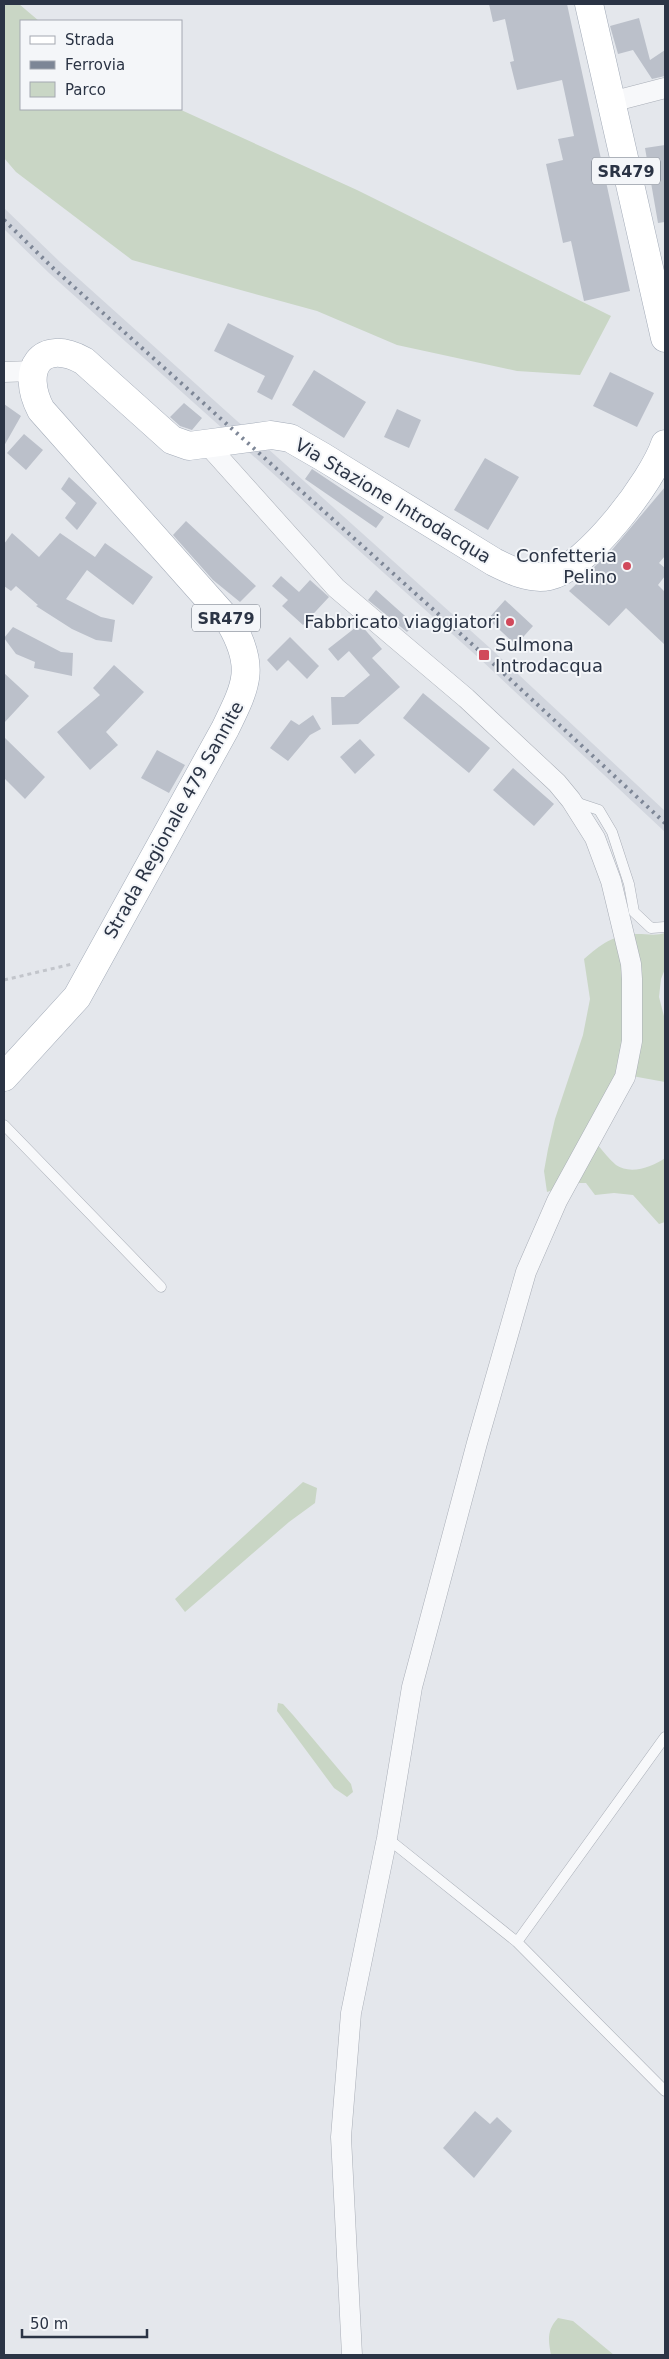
<svg xmlns="http://www.w3.org/2000/svg" width="669" height="2359" font-family="'DejaVu Sans',sans-serif">
  <style>
    .built { fill: #d2d6de }
    .green { fill: #c9d6c5 }
    .building { fill: #bbc0ca }
    .lines { fill: none; stroke-linecap: round; stroke-linejoin: round }
    .service-casing { stroke: #a9aeb7; stroke-width: 11 }
    .minor-casing { stroke: #a9aeb7; stroke-width: 21 }
    .primary-casing { stroke: #a3abb8; stroke-width: 29 }
    .path { stroke: #c2c5cb; stroke-width: 3; stroke-dasharray: 4 4; stroke-linecap: butt }
    .service { stroke: #f7f8fa; stroke-width: 10 }
    .minor { stroke: #f7f8fa; stroke-width: 20 }
    .primary { stroke: #fff; stroke-width: 28 }
    .rail { stroke: #7d8696; stroke-width: 4; stroke-dasharray: 2.5 5; stroke-linecap: butt }
    .poi-dot { fill: #d1495b; stroke: #f4f6f9; stroke-width: 2 }
    .labels { text-anchor: middle; stroke-width: 4; stroke-linejoin: round; paint-order: stroke }
    .shield { fill: #f4f6f9; stroke: #676e7b; stroke-width: 1 }
    .shield-label { font-size: 16px; font-weight: bold; fill: #2b3445 }
    .street-label { font-size: 18px; fill: #2b3445; stroke: #f4f6f9 }
    .poi-label { font-size: 18px; fill: #2b3445; stroke: #f4f6f9; text-anchor: end }
  </style>
  <rect width="100%" height="100%" fill="#e4e7ec"/>
  <path class="built" d="M4 208 60 262 490 648 665 811V832L480 659 49 273 4 229Z"/>
  <path class="green" d="M4 4H19L39 21H21V109H179L357 190 611 316 580 375 517 371 397 345 317 311 132 260 16 172 4 158Z
    M665 933V969L661 979 659 997 665 1020V1082L632 1076 597 1144C603 1151 609 1159 616 1165 630 1175 653 1167 665 1158V1222L659 1224 633 1195 614 1193 595 1195 586 1183H574L547 1192 544 1171 548 1149 555 1119 583 1035 590 999 584 959C600 945 614 934 637 934 647 934 656 936 665 933Z
    M303 1482 317 1488 315 1503 289 1522 185 1612 175 1599Z
    M278 1703 283 1704 293 1715 351 1784 353 1792 347 1797 334 1788 277 1711Z
    M558 2318 573 2321 614 2355H551C548 2339 547 2330 558 2318Z"/>
  <path class="building" d="M489 4H567L630 291 584 301 571 241 563 243 546 164 563 160 558 139 574 136 562 80 517 90 510 62 514 61 505 19 493 22Z
    M639 18 650 60 665 50V76L652 79 633 50 618 54 610 26Z
    M665 145V222L658 223 645 148Z
    M228 323 294 356 272 400 257 392 265 376 214 351Z
    M314 370 366 402 344 438 292 405Z
    M610 372 654 393 637 427 593 406Z
    M184 403 202 418 192 430 180 426 170 417Z
    M4 404 21 416 4 446Z
    M397 409 421 420 409 448 384 437Z
    M24 434 43 450 26 470 7 453Z
    M485 458 519 477 488 530 454 510Z
    M312 469 384 517 376 528 305 479Z
    M69 477 97 503 77 530 65 518 76 503 61 489Z
    M665 487V556L659 563 665 568V576L658 585 665 592V645L626 608 609 626 569 591 611 551Z
    M186 521 256 586 240 602 213 580 173 535Z
    M12 533 39 557 60 533 95 557 105 543 153 577 133 605 87 570 66 599 101 617 115 620 112 642 96 640 72 629 36 606 38 605 16 586 11 591 4 586V544Z
    M281 576 299 592 310 580 329 597 303 625 282 606 288 600 272 586Z
    M376 590 414 624 407 632 368 600Z
    M505 600 533 626 516 645 488 619Z
    M360 624 382 649 372 658 400 687 358 724 332 725 331 697H344L370 675 349 651 338 661 328 649Z
    M13 627 61 652 73 653 72 676 34 668 35 662 16 654 4 638Z
    M290 637 319 666 307 679 288 660 277 671 267 660Z
    M114 665 144 692 106 732 118 745 90 770 57 732 100 695 93 688Z
    M4 673 29 696 4 723Z
    M423 693 490 748 469 773 403 718Z
    M313 715 321 729 310 735 288 761 270 748 291 720 299 725Z
    M4 737 45 777 25 799 4 778Z
    M360 739 375 755 355 774 340 757Z
    M157 750 185 765 169 793 141 778Z
    M513 768 554 804 534 826 493 790Z
    M475 2111 490 2124 497 2117 512 2131 474 2178 443 2148Z"/>
  <g class="lines">
    <defs>
      <path id="service" d="M575 802 599 810 612 832 629 884 634 912 651 928 665 927
        M4 1125 161 1287
        M387 1838 517 1942 665 2091
        M517 1942 665 1737"/>
      <path id="minor" d="M611 102 665 88
        M4 372 32 371
        M207 444 336 588 466 698 557 783 571 800 595 838 611 881 631 964 632 979V1041L625 1077 557 1201 526 1272 477 1443 412 1687 387 1838 351 2013 341 2137 352 2355"/>
      <path id="primary" d="M589 4 665 338
        M4 1077 77 997 225 729C246 686 256 668 231 624L41 410C20 370 40 337 84 361L172 440 189 446 271 435 290 438 323 457 494 562C510 570 530 580 549 576 587 568 653 480 665 444"/>
    </defs>
    <use href="#service" class="service-casing"/>
    <use href="#minor" class="minor-casing"/>
    <use href="#primary" class="primary-casing"/>
    <path class="path" d="M4 980 72 964"/>
    <use href="#service" class="service"/>
    <use href="#minor" class="minor"/>
    <use href="#primary" class="primary"/>
    <path class="rail" d="M4 220 54 269 484 655 665 823"/>
  </g>
  <g class="poi-dot">
    <circle cx="627" cy="566" r="5"/>
    <circle cx="510" cy="622" r="5"/>
    <rect x="478" y="649" width="12" height="12" rx="2.5"/>
  </g>
  <g class="labels">
    <g class="shield">
      <rect x="592" y="157.5" width="68" height="27" rx="4"/>
      <rect x="192" y="604.5" width="68" height="27" rx="4"/>
    </g>
    <g class="shield-label">
      <text x="626" y="177">SR479</text>
      <text x="226" y="624">SR479</text>
    </g>
    <g class="street-label">
      <text transform="translate(393 501) rotate(31)" y="6">Via Stazione Introdacqua</text>
      <text transform="translate(174 820) rotate(-61)" y="6">Strada Regionale 479 Sannite</text>
    </g>
    <g class="poi-label">
      <text x="617" y="562">Confetteria<tspan x="617" dy="21">Pelino</tspan></text>
      <text x="500" y="628">Fabbricato viaggiatori</text>
      <text x="495" y="651" text-anchor="start">Sulmona<tspan x="495" dy="21">Introdacqua</tspan></text>
    </g>
  </g>
  <rect width="669" height="2359" fill="none" stroke="#2b3445" stroke-width="10"/>
  <rect x="20" y="20" width="162" height="90" fill="#f4f6f9" stroke="#a4a8b1"/>
  <rect x="30" y="36" width="25" height="8" fill="#ffffff" stroke="#a4a8b1"/>
  <text x="65" y="45" font-size="15" fill="#2b3445">Strada</text>
  <rect x="30" y="61" width="25" height="8" fill="#7d8696" stroke="#a4a8b1"/>
  <text x="65" y="70" font-size="15" fill="#2b3445">Ferrovia</text>
  <rect x="30" y="82" width="25" height="15" fill="#c9d6c5" stroke="#a4a8b1"/>
  <text x="65" y="95" font-size="15" fill="#2b3445">Parco</text>
  <path d="M22 2329v8h125v-8" fill="none" stroke="#2b3445" stroke-width="2.5"/>
  <text x="30" y="2329" font-size="15" fill="#2b3445" stroke="#f4f6f9" stroke-width="4" paint-order="stroke">50 m</text>
</svg>
